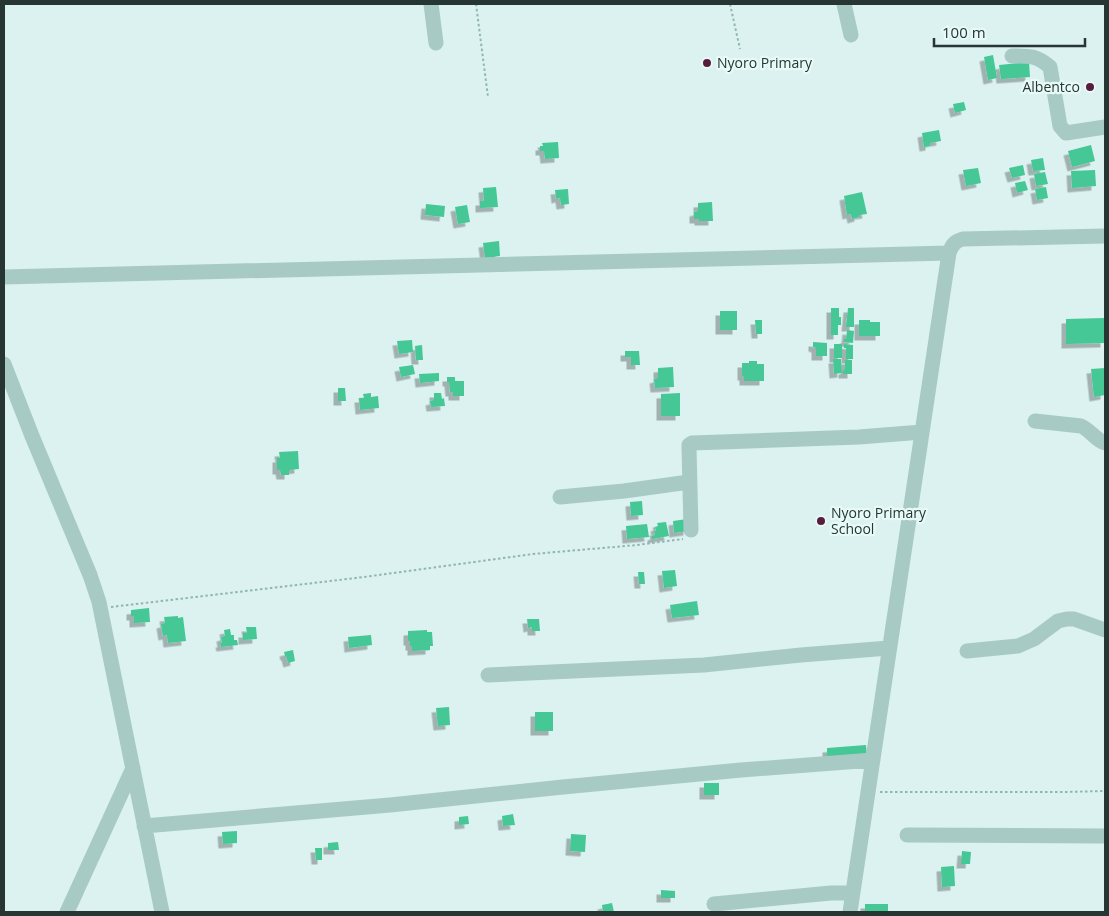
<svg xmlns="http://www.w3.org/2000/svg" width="1109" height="916" font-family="'Open Sans',sans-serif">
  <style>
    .building { fill: #44c796; filter: url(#shadow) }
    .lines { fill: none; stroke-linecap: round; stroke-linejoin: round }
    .path { stroke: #91b6af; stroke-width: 2; stroke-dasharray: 2.5 2.5; stroke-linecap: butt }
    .minor { stroke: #a7cac5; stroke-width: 15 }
    .poi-dot { fill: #581d3d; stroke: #e7faf8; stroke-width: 2 }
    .labels { text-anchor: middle; stroke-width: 4.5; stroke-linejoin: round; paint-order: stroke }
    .poi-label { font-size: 14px; fill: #273632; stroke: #e7faf8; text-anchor: start }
  </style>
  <defs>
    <filter id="shadow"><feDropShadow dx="-4.5" dy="4.5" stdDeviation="0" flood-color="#0004"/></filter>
  </defs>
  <rect width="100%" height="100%" fill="#dbf2f0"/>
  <path class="building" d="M993 55 997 78 988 80 984 57Z
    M1029 62 1030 77 1001 79 999 65Z
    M964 102 966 110 955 113 953 104Z
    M939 130 941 141 930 143V146L924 147 922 133Z
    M558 142 559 158 545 159 544 151H540V146H543L542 143Z
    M1091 145 1095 161 1072 167 1068 151Z
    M1043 158 1045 170 1033 171 1031 160Z
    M1023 165 1025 175 1012 178 1009 168Z
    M978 168 981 183 966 186 963 170Z
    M1095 170 1096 186 1072 188 1071 171Z
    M1045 172 1048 184 1036 186 1034 174Z
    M1025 181 1028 190 1017 193 1015 183Z
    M496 187 498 207 480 208V201H484L483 188Z
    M1046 187 1048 198 1037 200 1035 189Z
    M568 189 569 204 561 205 560 198 556 199 555 190Z
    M862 192 867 214 859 215V217L852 219 851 214 847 215 844 196Z
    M712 202 713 221H699V219H694V212L698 211V203Z
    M426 204 445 206 444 217 425 215Z
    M467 205 470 222 458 224 455 207Z
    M499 241 500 256 485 258 483 243Z
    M831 308H839V317H841V325H838V335H831Z
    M848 308H854V327H846Z
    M720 311H737V330H720Z
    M1105 318V343L1066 344V319Z
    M755 320H762V334H756Z
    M859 320H870V322H880V336H859Z
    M847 330 854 331 853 343 844 342V339H846Z
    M412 340 413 352 399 354 397 341Z
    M813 342 827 343V356H816V348L813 347Z
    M834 344H842V358H834Z
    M844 344 853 345V359H846V348H844Z
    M422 345 423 360H416L415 346Z
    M625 351H639L640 365H631V357H625Z
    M833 359H841L842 373 834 374Z
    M845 360H852V374H843V370H845Z
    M749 361H757V364H764V381H744V376H742V363H749Z
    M413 365 415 374 401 377 399 367Z
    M673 367 674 387 655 388 654 379 658 378V368Z
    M1105 368V395L1094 397 1091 369Z
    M439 373V381L420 383 419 374Z
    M447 377H455V381H464V396H453V392H450L449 382H447Z
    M338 388H345L346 401H338Z
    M371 393V397L378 396 379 408 360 410 359 398H364L363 394Z
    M434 393H441L442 399 444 398 445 406 431 407 430 401 434 400Z
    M680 393V416H661V394Z
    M298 451 299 469 289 470V475H281L280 470H277V458H280L279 452Z
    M642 501 643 515 631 516 630 502Z
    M687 519 688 531 674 533 673 521Z
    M666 522 669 536 652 539V536L655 535 654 531H656L655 527 658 526 657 523Z
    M647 524 649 537 627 539 626 526Z
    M675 570 677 586 664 588 662 571Z
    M638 572H644L645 584H639Z
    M697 601 699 615 672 618 670 605Z
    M149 608 150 622 134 623V616H131V610Z
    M178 616V618L183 617 186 641 168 643 167 635 163 636 161 624 165 623 164 617Z
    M527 619H539L540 631H532V627L528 628Z
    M246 627H256L257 639 243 640V633H247Z
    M230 629 231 635H234V640H237L238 645 221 647 220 643H222L221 637 225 636 224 630Z
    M427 630V632H432L433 646H430V650L412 651V646H410V641H408V631Z
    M371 635 372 645 349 648 348 637Z
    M293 650 295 661 288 663 286 656H285L284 652Z
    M449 707 450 725 438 726 436 708Z
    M535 712H553V731H535Z
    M866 745 867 756 827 759V748Z
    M704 783H719V795H704Z
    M513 814 515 825 503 826 502 816Z
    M468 816 469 824 459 825V817Z
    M237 831V843L223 844 222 832Z
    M571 834 586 835 585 852 570 851Z
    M338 842 339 850H328V843Z
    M315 848H322V860H316Z
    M962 851 971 852 970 864H961Z
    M954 866 955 886 942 887 941 867Z
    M661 890 675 891V898H661Z
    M612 903 614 912H603L602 905Z
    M865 904H888V912L865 911Z"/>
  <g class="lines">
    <path class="path" d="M476 4 488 97
      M730 4 740 49
      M111 607 364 577 533 554 637 545 683 539
      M880 792H1065L1105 791"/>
    <path class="minor" d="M431 4 436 43
      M844 4 851 35
      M1012 56C1029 56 1036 55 1050 67L1060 126 1066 133 1105 127
      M4 277 949 253
      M4 364 32 436 90 575 99 602 162 912
      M1035 421 1081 426C1090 430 1096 440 1105 443
      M560 497 624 491 689 482
      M691 530 689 447V445L692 443 859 437 922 432
      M967 651 1018 646 1034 639 1058 621 1067 619H1074L1105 630
      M488 675 704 665 801 655 889 648
      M144 826 390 805 563 787 741 770 873 760
      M907 835 1105 836
      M714 904 831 893H853
      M67 912 133 768
      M850 912 949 253C952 245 955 241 963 239L1105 236"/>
  </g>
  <g class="poi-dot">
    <circle cx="707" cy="63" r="5"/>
    <circle cx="1090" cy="87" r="5"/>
    <circle cx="821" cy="521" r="5"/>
  </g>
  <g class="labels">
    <g class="poi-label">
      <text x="717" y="68">Nyoro Primary</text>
      <text x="1080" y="92" text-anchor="end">Albentco</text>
      <text x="831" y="518">Nyoro Primary<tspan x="831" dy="16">School</tspan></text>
    </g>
  </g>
  <rect width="1109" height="916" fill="none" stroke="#273632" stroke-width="10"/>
  <path d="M934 38v8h151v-8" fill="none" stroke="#273632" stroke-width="2.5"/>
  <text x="942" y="38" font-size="15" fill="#273632" stroke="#e7faf8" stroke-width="4" paint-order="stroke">100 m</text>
</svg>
